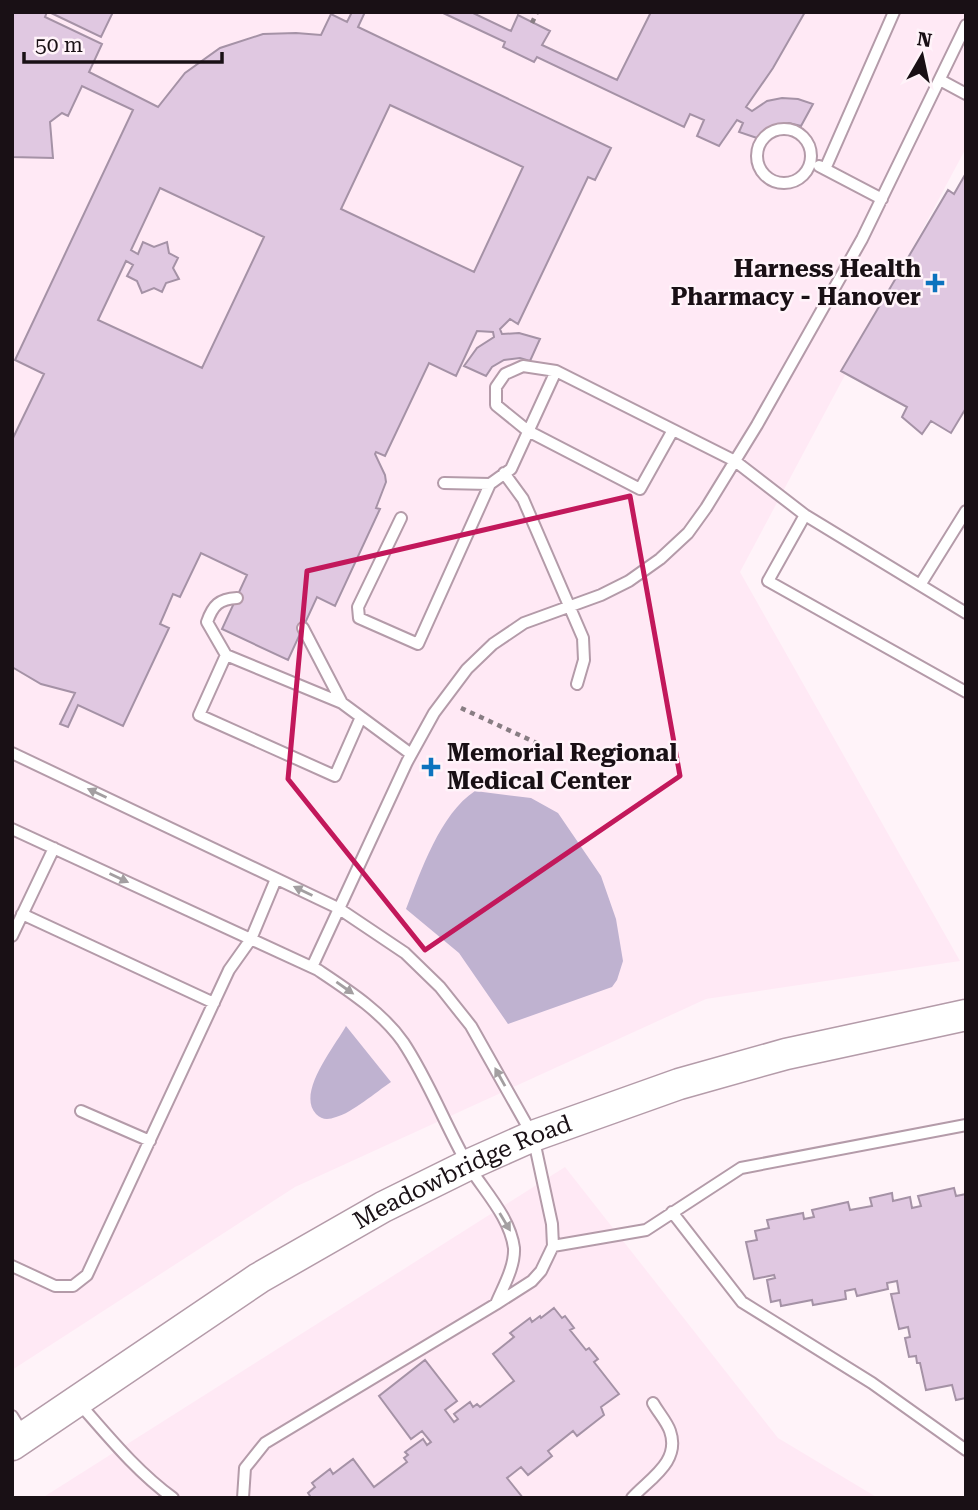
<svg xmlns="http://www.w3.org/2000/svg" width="978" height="1510" font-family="'Roboto Serif',serif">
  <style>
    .built { fill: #ffe9f5 }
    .water { fill: #bfb2d0 }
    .building { fill: #e0c8e1; stroke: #a592a6; stroke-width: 2; fill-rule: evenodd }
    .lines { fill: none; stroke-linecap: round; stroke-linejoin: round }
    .service-casing { stroke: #b49ba9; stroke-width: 14 }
    .secondary-casing { stroke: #b49ba9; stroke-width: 33 }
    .path { stroke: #887d83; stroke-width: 4.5; stroke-dasharray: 5 5; stroke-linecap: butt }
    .service { stroke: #fff; stroke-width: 10 }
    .secondary { stroke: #fff; stroke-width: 30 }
    .oneway { fill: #a39fa1 }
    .marked { fill: none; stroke: #c2185b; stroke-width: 5; stroke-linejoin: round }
    .poi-dot { fill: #0c73be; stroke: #fff3f9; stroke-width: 2.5 }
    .labels { text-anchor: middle; stroke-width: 5; stroke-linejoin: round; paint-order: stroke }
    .poi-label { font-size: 24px; font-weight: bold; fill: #191015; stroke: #fff3f9; text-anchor: end }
    .street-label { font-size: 24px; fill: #191015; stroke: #fff3f9 }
  </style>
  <rect width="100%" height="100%" fill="#fff3f9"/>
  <path class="built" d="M12 12H966V148L740 572 960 961 706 999 295 1187 12 1370Z
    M565 1167 778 1438 878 1498H42Z"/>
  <path class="water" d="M475 791 531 798 558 813 601 876 616 919 623 961 617 980 612 987 508 1024 459 953 406 909C421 871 440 814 475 791Z
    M346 1026 391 1082C376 1092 352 1113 336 1117 328 1120 322 1120 316 1114 296 1093 335 1046 346 1026Z"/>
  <path class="building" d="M12 12H47L45 17 102 44 89 72 158 107 185 73 220 48 263 34 296 33 321 35 331 14 347 22 352 12H365L358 27 611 148 595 180 588 177 518 324 510 319 500 329 502 334 519 333 540 339 530 361 520 358 504 360 492 367 486 376 464 366 477 348 494 337 493 332 477 331 456 376 429 363 385 456 376 452 375 454 385 475 386 482 376 508 380 509 335 606 317 597 288 660 222 629 247 575 201 553 180 597 173 594 160 624 169 628 123 726 78 705 68 727 60 724 75 693 41 684 12 667V440L44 374 15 360 133 110 82 86 68 116 62 113 50 122 53 158 12 157ZM390 105 523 167 474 272 341 209ZM160 188 264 237 202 368 98 320 126 261 133 265 127 276 137 281 142 293 154 288 162 292 166 283 179 279 173 268 178 258 169 253 167 242 154 247 143 242 138 254 131 250Z
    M49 12H113L101 37Z
    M441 12H471L511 31 518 15 550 31 542 45 617 80 651 12H805L773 68 746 107 752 111 767 101 782 98 798 99 813 104 801 126 789 123 777 125 768 130 760 139 739 132 743 123 737 120 719 146 697 136 704 120 690 114 684 127 537 57 534 62 503 47 505 42Z
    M966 173V408L951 433 931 421 922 434 902 417 907 407 841 371 948 190 954 194Z
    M954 1188 956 1196 966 1194V1398L956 1400 952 1385 926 1390 920 1363H917L916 1356 909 1357 905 1338 910 1337 908 1327 899 1329 891 1294 899 1293 897 1281 887 1283 888 1289 857 1296 855 1289 845 1291 846 1299 813 1305 812 1300 781 1306 780 1300 771 1302 767 1280 775 1278 774 1275 754 1279 746 1242 757 1240 755 1231 769 1228 767 1220 803 1213 804 1219 814 1217 812 1210 848 1202 850 1210 872 1206 870 1198 892 1193 893 1201 910 1197 912 1208 921 1206 918 1196Z
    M554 1308 562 1318 565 1316 574 1328 570 1330 586 1350 589 1348 598 1359 594 1362 619 1394 601 1407 604 1415 577 1436 573 1431 548 1451 552 1456 528 1475 521 1467 507 1478 523 1498H307L310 1496 308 1493 315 1487 312 1483 330 1469 333 1474 353 1459 374 1487 407 1462 404 1458 408 1455 405 1452 423 1439 427 1445 431 1442 422 1431 411 1439 379 1396 425 1360 457 1401 445 1410 454 1422 458 1419 454 1414 470 1402 473 1407 477 1404 480 1407 514 1381 493 1354 514 1337 510 1333 530 1318 532 1322 540 1316 541 1318Z"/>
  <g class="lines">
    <defs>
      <path id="service" d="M940 80 966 94
        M757 156a27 27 0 1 1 54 0a27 27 0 1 1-54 0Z
        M819 166 882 199
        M825 169 894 12
        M673 430 640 489 528 431 496 405V387L505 374 523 366 556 371 735 461 805 515 966 613
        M504 473 523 499 583 638 584 660 577 684
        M490 484 511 469 556 371
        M805 515 768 581 966 692
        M401 518 358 607 359 618 418 644 490 484 444 483
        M920 585 966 511
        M303 628 342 703
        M226 655 207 622C213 605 219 599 237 598
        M361 717 335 776 199 715 226 655 342 703 411 754
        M12 753 338 908 405 953 440 987 471 1026 533 1136 552 1224 553 1246 541 1271 532 1281 496 1304C503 1287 515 1267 514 1248 510 1217 484 1191 468 1165 445 1125 429 1081 403 1042 382 1012 348 990 318 970L12 829
        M22 914 214 1003
        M12 936 54 848
        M312 967 407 762 434 713 467 669 493 644 524 623 601 595 629 581 660 559 688 533 706 508 757 425 862 239 966 25
        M81 1111 150 1141
        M672 1212 742 1302 872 1383 966 1450
        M553 1246 646 1230 741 1168 966 1125
        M12 1266 55 1286H73L87 1275 229 970 251 939 276 879
        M78 1402C108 1436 136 1471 173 1498
        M12 1416 24 1435
        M243 1498 245 1468 265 1443 496 1304
        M632 1498C649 1479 681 1462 670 1431 667 1422 658 1412 653 1403"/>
      <g id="secondary">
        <path id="s1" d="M12 1445 259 1278 383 1207 468 1165 533 1136 679 1084 786 1054 966 1015"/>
      </g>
    </defs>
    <use href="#service" class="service-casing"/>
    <use href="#secondary" class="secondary-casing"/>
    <path class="path" d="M532 23 537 12
      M461 708 541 745"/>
    <use href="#service" class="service"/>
    <use href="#secondary" class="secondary"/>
  </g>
  <defs><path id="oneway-solid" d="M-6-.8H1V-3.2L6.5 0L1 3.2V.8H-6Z" transform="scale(1.75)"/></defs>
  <g class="oneway">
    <use href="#oneway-solid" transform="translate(97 793) rotate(-155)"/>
    <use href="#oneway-solid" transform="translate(119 878) rotate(25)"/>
    <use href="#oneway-solid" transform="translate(303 891) rotate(-154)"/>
    <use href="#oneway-solid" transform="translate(345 988) rotate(35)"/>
    <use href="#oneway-solid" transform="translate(500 1077) rotate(-119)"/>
    <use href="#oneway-solid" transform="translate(505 1222) rotate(59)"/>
  </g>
  <path class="marked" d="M630 496 680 776 425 950 288 779 307 571Z"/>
  <g class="poi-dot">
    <path d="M931.5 272.5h7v7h7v7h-7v7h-7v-7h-7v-7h7z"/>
    <path d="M427.5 756.5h7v7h7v7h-7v7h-7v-7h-7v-7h7z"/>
  </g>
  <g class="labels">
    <g class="poi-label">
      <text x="921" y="277">Harness Health<tspan x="921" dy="28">Pharmacy - Hanover</tspan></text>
      <text x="447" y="761" text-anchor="start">Memorial Regional<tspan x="447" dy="28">Medical Center</tspan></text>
    </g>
    <g class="street-label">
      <text dy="8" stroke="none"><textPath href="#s1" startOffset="528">Meadowbridge Road</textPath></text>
    </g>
  </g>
  <rect width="978" height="1510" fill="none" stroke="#191015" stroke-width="28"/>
  <g transform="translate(922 56) rotate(9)" stroke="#fff3f9" stroke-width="5" paint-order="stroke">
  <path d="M0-5L12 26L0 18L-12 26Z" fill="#191015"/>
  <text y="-10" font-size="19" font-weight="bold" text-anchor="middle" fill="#191015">N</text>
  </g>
  <path d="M24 52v10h198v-10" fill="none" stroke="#191015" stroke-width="3.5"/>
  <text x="35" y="52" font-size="21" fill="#191015" stroke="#fff3f9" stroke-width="5" paint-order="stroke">50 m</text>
</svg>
